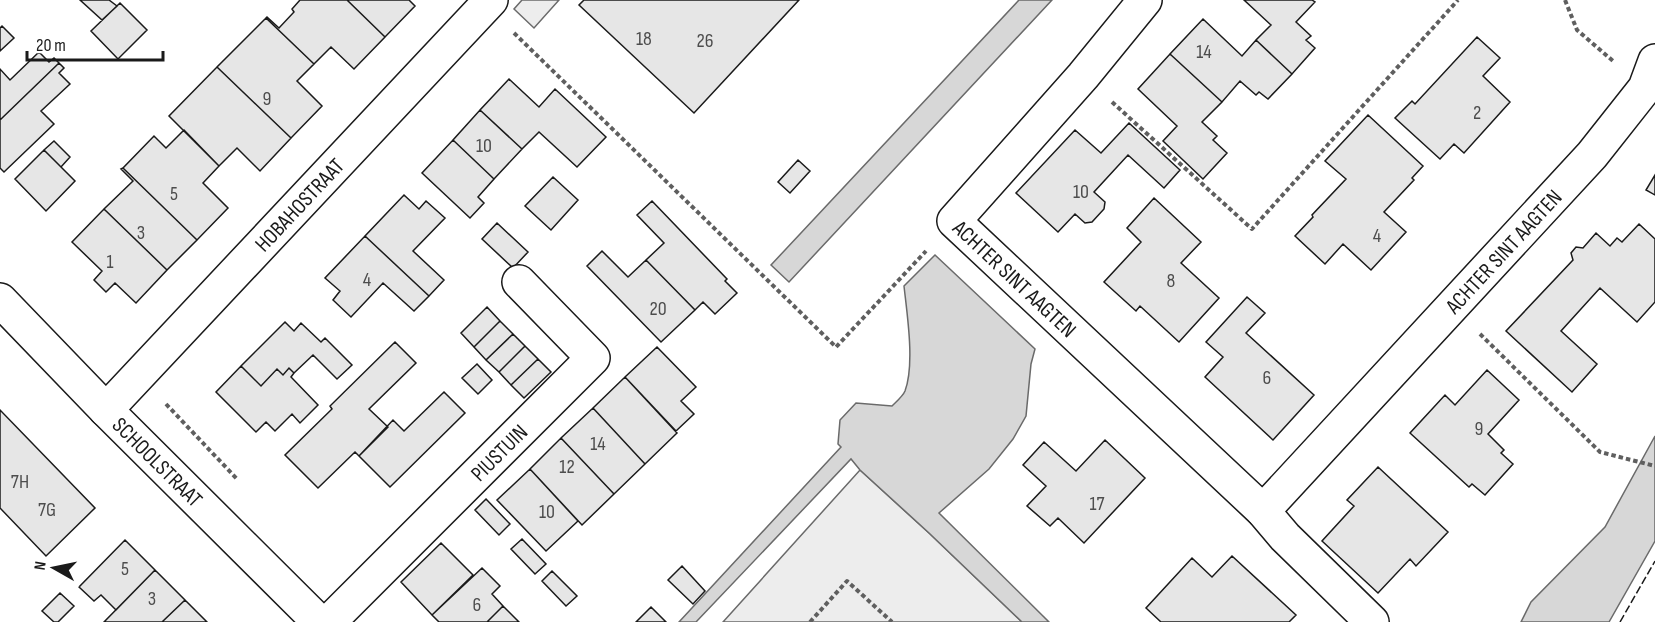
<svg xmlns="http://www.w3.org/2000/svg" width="1655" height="622" font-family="'Sofia Sans Condensed',sans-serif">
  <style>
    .built { fill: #ededed; stroke: #6a6a6a; stroke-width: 1.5 }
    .water { fill: #d7d7d7; stroke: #6a6a6a; stroke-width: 1.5 }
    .building { fill: #e6e6e6; stroke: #1a1a1a; stroke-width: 1.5 }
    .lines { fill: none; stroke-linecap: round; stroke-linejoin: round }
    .minor-casing { stroke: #1a1a1a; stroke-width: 36 }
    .path { stroke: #5f5f5f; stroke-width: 4; stroke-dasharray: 4.5 3; stroke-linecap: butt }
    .minor { stroke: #fff; stroke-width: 33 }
    .fence { stroke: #1a1a1a; stroke-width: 1.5; stroke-dasharray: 8 3; stroke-linecap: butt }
    .labels { text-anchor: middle; stroke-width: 4.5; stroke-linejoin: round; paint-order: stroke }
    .number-label { font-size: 20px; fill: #4d4d4d }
    .street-label { font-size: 22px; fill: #1a1a1a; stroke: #fff }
  </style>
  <rect width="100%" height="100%" fill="#fff"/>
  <path class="built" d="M522 0H559L534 28 514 9Z
    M860 470 929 533 1022 622H723Z"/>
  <path class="water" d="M1019 0H1052L789 282 771 265Z
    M935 255 1035 349 1031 364 1026 416 1013 439 989 469 939 513 1049 622H1022L929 533 860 470 851 459 696 622H679L841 447 838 444 840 420 856 403 892 406C897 401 903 396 905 391 915 364 907 314 904 286Z
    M1655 436V541L1609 622H1521L1531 602 1605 527Z"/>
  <path class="building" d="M80 0H109L117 6 102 20Z
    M300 0H347L385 37 354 69 331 47 314 64 266 18 267 17 279 28 294 12 292 9Z
    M347 0H409L415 6 385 37Z
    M584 0H799L694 113 579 5Z
    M1244 0H1312L1315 2 1296 22 1311 36 1306 40 1315 48 1292 74 1256 40 1271 25Z
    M120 3 147 30 118 59 91 31Z
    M266 18 314 64 297 81 322 106 291 138 217 67Z
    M1203 19 1242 56 1256 40 1292 74 1268 99 1259 92 1256 95 1240 81 1222 102 1170 54Z
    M2 26 14 38 0 51V28Z
    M1477 37 1500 58 1483 76 1510 102 1464 153 1454 144 1440 159 1395 118 1412 101 1415 104Z
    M39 52 49 62 54 58 59 63 0 120V69L10 80Z
    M1170 54 1222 102 1202 122 1217 136 1213 140 1227 153 1203 179 1163 141 1177 126 1138 89Z
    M59 63 64 68 59 73 70 84 41 111 54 124 4 172 0 168V120Z
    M217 67 291 138 260 171 237 148 219 166 169 116Z
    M509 79 539 107 555 89 606 137 577 167 539 132 522 149 480 110Z
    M480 110 522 149 494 179 453 140Z
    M1368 115 1423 166 1412 178 1414 180 1384 212 1406 232 1371 270 1343 244 1325 264 1295 236 1313 217 1312 215 1346 179 1325 161Z
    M1129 123 1180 170 1164 188 1128 155 1094 192 1105 202 1104 209 1092 222 1085 223 1075 214 1058 232 1016 193 1075 130 1101 153Z
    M184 130 219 166 203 183 228 208 197 240 123 168 154 136 166 148Z
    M453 140 494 179 478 197 484 203 470 218 422 173Z
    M54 141 70 157 61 167 44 150Z
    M44 150 75 181 46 211 15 179Z
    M798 160 810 171 790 193 778 182Z
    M123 168 197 240 167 270 104 209 133 181 121 169Z
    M1655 175V195L1646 190Z
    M553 177 578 200 551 230 525 206Z
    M404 195 419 209 426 201 445 218 413 251 444 280 429 296 365 236Z
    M1154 198 1201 242 1181 263 1219 298 1179 342 1140 306 1136 311 1104 282 1141 242 1127 228Z
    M652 201 727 279 725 281 737 293 715 314 703 302 695 310 646 260 664 243 637 215Z
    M104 209 167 270 136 303 115 283 106 292 94 280 102 271 72 242Z
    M497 223 528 252 513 268 482 239Z
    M1639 224 1655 239V302L1637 322 1600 288 1561 331 1597 364 1572 392 1506 331 1573 260 1571 253 1576 247 1583 248 1596 233 1610 246 1617 238 1622 242Z
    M365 236 429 296 414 311 383 283 351 317 333 300 340 291 325 278Z
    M602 251 628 277 646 260 695 310 661 342 587 266Z
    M1247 297 1265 313 1246 333 1314 395 1273 440 1205 377 1223 357 1206 342Z
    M487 307 500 321 474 347 461 333Z
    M500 321 513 334 486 360 474 347Z
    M285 322 294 331 301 323 321 342 325 338 352 365 337 379 313 355 294 373 289 368 283 375 277 369 261 386 241 366Z
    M513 334 525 346 499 372 486 360Z
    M395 342 416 363 369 409 388 427 359 456 355 452 318 488 285 455 332 409 330 406Z
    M525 346 538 359 511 385 499 372Z
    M657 347 696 387 681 401 694 414 676 431 625 377Z
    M538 359 551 372 524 398 511 385Z
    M477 364 492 380 478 394 462 378Z
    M241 366 261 386 277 369 283 375 289 368 294 373 291 377 318 405 300 423 292 414 275 431 266 422 256 432 216 392Z
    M1487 370 1519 400 1488 434 1504 450 1501 453 1513 464 1485 495 1472 484 1469 487 1410 433 1445 395 1455 405Z
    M625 377 677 433 645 464 593 408Z
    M444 392 465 413 390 487 359 456 393 420 404 431Z
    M593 408 645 464 614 494 561 438Z
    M0 410 95 508 46 556 0 508Z
    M561 438 614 494 582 525 530 469Z
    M1105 440 1145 478 1084 543 1058 518 1050 526 1027 506 1046 486 1023 465 1044 442 1076 471Z
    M1378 467 1448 532 1416 566 1410 559 1378 593 1322 541 1354 506 1347 500Z
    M530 469 578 521 546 551 497 500Z
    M486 499 510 524 499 535 475 510Z
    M522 539 546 564 535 574 511 549Z
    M125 540 155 570 116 610 101 595 94 601 79 587Z
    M441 543 473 575 432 615 401 582Z
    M1232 556 1296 615 1289 622H1161L1146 608 1192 558 1212 577Z
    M682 566 705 591 693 604 668 580Z
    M482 568 500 586 492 594 503 606 487 622H439L432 615Z
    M155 570 185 600 162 622H104Z
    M552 571 577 596 566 606 542 581Z
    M60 593 74 606 58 622H54L42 611Z
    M185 600 207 622H162Z
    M503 606 519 622H487Z
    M651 607 666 622H636Z"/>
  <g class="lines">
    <defs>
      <g id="minor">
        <path id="s1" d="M1145 0 1083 76 954 221 1263 511 1285 537 1372 622"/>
        <path id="s2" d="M0 300 106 410 319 622"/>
        <path id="s3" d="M106 410 491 0"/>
        <path id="s4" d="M1263 511 1592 155 1645 88 1655 61"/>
        <path id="s5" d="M329 622 593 358 519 282"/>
      </g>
    </defs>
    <use href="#minor" class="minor-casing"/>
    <path class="path" d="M1565 0 1577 30 1613 61
      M514 33 836 347 926 251
      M1112 102 1252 229 1458 0
      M1480 334 1600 452 1655 466
      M166 404 237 479
      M810 622 847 581 892 622"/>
    <use href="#minor" class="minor"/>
    <path class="fence" d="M1620 622 1655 561"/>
  </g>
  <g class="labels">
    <g class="number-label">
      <text x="644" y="45">18</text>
      <text x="705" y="47">26</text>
      <text x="1204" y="58">14</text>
      <text x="267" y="105">9</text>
      <text x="1477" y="119">2</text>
      <text x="484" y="152">10</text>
      <text x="1081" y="198">10</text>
      <text x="174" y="200">5</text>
      <text x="141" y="239">3</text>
      <text x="1377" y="242">4</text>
      <text x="110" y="268">1</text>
      <text x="367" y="286">4</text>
      <text x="1171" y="287">8</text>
      <text x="658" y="315">20</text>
      <text x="1267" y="384">6</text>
      <text x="1479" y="435">9</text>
      <text x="598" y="450">14</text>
      <text x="567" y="473">12</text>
      <text x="20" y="488">7H</text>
      <text x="1097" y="510">17</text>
      <text x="47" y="516">7G</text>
      <text x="547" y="518">10</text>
      <text x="125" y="575">5</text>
      <text x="152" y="605">3</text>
      <text x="477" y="611">6</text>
    </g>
    <g class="street-label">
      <text dy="8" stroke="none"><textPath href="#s3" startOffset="282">HOBAHOSTRAAT</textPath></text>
      <text dy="8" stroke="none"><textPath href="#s4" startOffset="354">ACHTER SINT AAGTEN</textPath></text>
      <text dy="8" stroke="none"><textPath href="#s1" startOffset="376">ACHTER SINT AAGTEN</textPath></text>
      <text dy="8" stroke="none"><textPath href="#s5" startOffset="240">PIUSTUIN</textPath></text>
      <text dy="8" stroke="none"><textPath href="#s2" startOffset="226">SCHOOLSTRAAT</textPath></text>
    </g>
  </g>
  <g transform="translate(54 568) rotate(279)" stroke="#ffffff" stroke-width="4.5" paint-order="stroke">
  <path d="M0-4.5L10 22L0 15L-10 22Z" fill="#1a1a1a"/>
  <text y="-9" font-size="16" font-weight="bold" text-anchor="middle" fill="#1a1a1a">N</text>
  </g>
  <path d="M27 51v9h136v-9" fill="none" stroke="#1a1a1a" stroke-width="3"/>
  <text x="36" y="51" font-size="18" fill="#1a1a1a" stroke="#ffffff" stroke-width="4.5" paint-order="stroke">20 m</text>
</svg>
